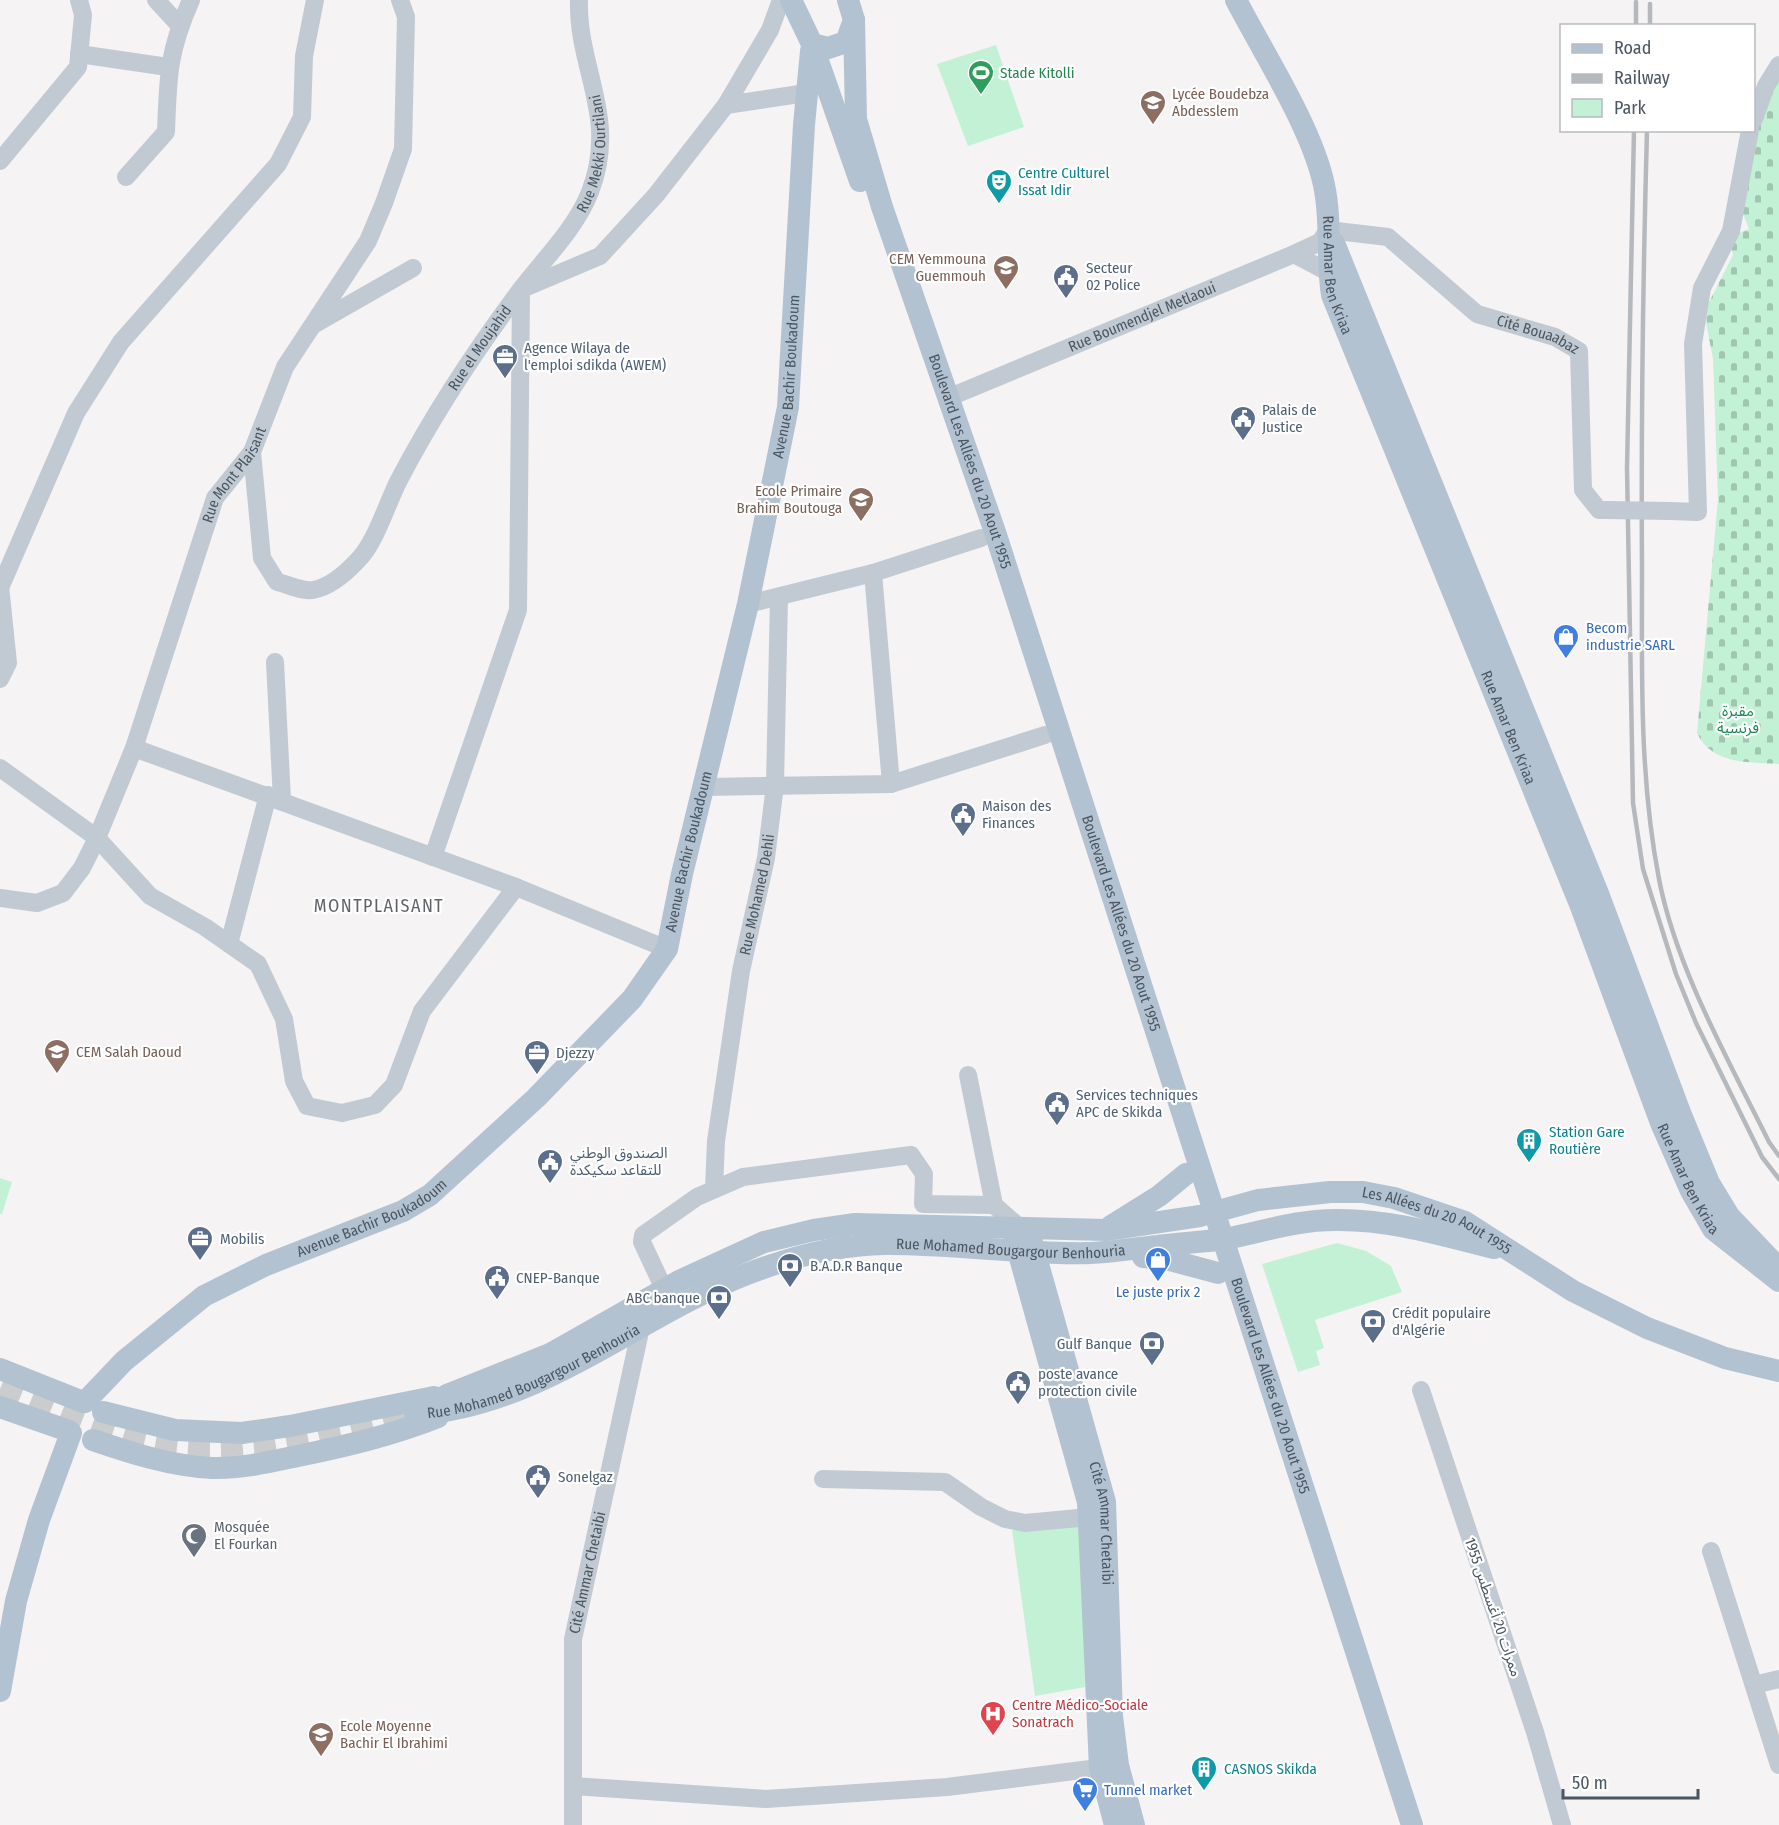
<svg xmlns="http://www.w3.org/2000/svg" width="1779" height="1825" font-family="'Fira Sans Condensed','Noto Sans Arabic',sans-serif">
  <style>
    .green { fill: #c3f1d5 }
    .cemetery { fill: url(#cemetery-stones) }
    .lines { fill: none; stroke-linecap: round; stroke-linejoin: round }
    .major-tunnel { stroke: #caccce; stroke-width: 22; stroke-dasharray: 22 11; stroke-linecap: butt }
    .minor { stroke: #c1cad2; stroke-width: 18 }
    .major { stroke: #b3c2d1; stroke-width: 22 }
    .rail { stroke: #b5b8bd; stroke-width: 4.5 }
    .minor-bridge { stroke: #c1cad2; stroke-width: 18 }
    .labels { text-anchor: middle; stroke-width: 4.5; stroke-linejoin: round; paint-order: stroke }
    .leisure-label { font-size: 15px; fill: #27864d; stroke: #fff; text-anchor: start }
    .education-label { font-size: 15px; fill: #785e54; stroke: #fff; text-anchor: start }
    .street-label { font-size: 15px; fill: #4a5661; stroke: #fff }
    .culture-label { font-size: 15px; fill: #0d838f; stroke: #fff; text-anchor: start }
    .service-label { font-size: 15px; fill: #4e5e75; stroke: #fff; text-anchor: start }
    .shop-label { font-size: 15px; fill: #366cbe; stroke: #fff; text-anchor: start }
    .park-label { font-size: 15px; fill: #17864f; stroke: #fff }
    .worship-label { font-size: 15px; fill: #5b616d; stroke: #fff; text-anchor: start }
    .health-label { font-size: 15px; fill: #be3a42; stroke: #fff; text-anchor: start }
    .quarter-label { font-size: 18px; letter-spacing: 1.5px; fill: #5f6368; stroke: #fff }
  </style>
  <defs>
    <pattern id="cemetery-stones" width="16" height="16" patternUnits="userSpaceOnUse" patternTransform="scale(1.5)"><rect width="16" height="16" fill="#c3f1d5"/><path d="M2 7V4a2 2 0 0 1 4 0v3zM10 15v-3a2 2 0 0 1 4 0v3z" fill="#a0c6b0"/></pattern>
  </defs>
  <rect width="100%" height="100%" fill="#f5f3f3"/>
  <path class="green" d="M996 45 1024 127 968 146 937 64Z
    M0 1178 12 1182 2 1214H0Z
    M1337 1243 1366 1251 1391 1266 1402 1292 1315 1320 1324 1348 1316 1351 1320 1365 1298 1372 1262 1264Z
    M1080 1523 1085 1687 1035 1696 1012 1530Z"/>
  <path class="cemetery" d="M1779 81V764C1749 762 1712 765 1697 733L1718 499 1713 359 1704 312 1733 255 1730 244 1736 234 1749 229 1738 201 1758 119Z"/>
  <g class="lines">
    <path class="major-tunnel" d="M0 1389C62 1414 127 1446 195 1449 270 1453 343 1430 415 1414"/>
    <g class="minor">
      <path d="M156 0 180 26"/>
      <path d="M79 54 168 67"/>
      <path d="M726 105 806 93"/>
      <path d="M1754 119 1766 86 1779 65"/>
      <path d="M0 161 78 67 83 15 79 0"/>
      <path d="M126 177 166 132C168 76 168 52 191 0"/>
      <path d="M1294 254 1328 272"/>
      <path d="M522 289 600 256 656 195 726 105 770 30 781 0"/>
      <path d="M315 324 413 268"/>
      <path id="s1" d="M950 397 1294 254 1320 242 1328 230 1388 237 1477 314 1555 337 1579 351 1583 490 1599 510H1605"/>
      <path id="s2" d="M252 452 262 558 277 582C287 584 303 592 313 590 330 587 346 573 358 560 376 542 387 503 399 480 434 413 477 348 522 288 545 258 576 228 590 192 619 117 577 69 579 0"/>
      <path d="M1670 511 1698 512 1693 344 1702 288 1731 231 1750 130"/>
      <path d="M873 573 891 784"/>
      <path d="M0 586 8 663 0 679"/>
      <path d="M0 588 76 413 121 342 278 164 302 117 304 56 315 0"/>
      <path d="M748 604 873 573 981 538"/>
      <path d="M275 662 282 800"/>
      <path d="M134 748 516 887 667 949"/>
      <path d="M0 768 97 838 150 896 205 927 258 964 284 1019 294 1081 307 1106 342 1113 375 1105 394 1085 422 1011 516 887"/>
      <path d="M703 787 891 784 1045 735"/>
      <path d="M433 857 518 610 521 290"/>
      <path id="s3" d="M0 898 37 903 63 893 82 868 97 838 134 748 215 498 252 452 285 367 368 241 384 203 403 149 406 17 400 0"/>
      <path d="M229 944 268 795"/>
      <path d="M968 1075 994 1205"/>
      <path id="s4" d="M714 1189 716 1141 741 971 766 858 775 785 779 597"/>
      <path d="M664 1289 642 1242 643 1235 697 1197 743 1177 911 1155 924 1174 923 1204 994 1205 1019 1227"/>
      <path d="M1421 1390 1535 1732 1562 1825"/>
      <path d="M823 1479 945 1482 981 1507 1005 1519 1025 1523 1089 1517"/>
      <path d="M1711 1551 1779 1765"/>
      <path d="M1754 1685 1779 1679"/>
      <path d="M573 1786 766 1799 947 1787 1114 1766"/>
      <path id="s5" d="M573 1825V1639L641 1327"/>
    </g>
    <g class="major">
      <path d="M791 0 812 44 828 48 846 42 854 20 848 0"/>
      <path id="s6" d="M1236 0C1264 54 1312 128 1324 185 1332 222 1326 258 1332 295L1580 904 1661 1123 1691 1191 1713 1229 1779 1281"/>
      <path id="s7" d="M854 20 856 119 882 207 995 532 1412 1825"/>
      <path d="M812 44 860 181"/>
      <path d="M1334 243 1599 896 1681 1115 1709 1183 1729 1216 1772 1261"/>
      <path d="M1111 1226 1159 1196 1186 1174"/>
      <path id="s8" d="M1031 1239 1105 1502 1112 1716 1118 1765 1134 1825"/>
      <path d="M1015 1240 1088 1502 1100 1768 1115 1825"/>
      <path d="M1143 1257 1166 1259 1218 1273"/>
      <path d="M0 1369 83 1402"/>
      <path id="s9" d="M85 1402 124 1361 204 1296 266 1265 403 1211 430 1195 536 1098 632 999 667 949 682 874 748 604 788 407 804 125 811 51"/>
      <path d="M0 1407 69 1431"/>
      <path d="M103 1412 175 1430 242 1433 290 1426 434 1397"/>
      <path id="s10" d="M415 1414 447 1395 550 1354 679 1281 764 1242 814 1230 855 1224 1106 1230 1200 1216 1258 1200 1330 1192H1363L1394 1198 1465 1222 1573 1291 1647 1328 1725 1358 1779 1371"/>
      <path id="s11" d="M420 1414C541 1405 637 1317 747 1274 791 1257 837 1245 884 1244 953 1243 1021 1255 1091 1253 1113 1252 1136 1248 1158 1246 1180 1243 1203 1242 1225 1239 1262 1232 1296 1220 1335 1220 1389 1219 1442 1235 1494 1248"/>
      <path d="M93 1440C131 1453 171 1466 212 1468 241 1469 270 1462 298 1456 346 1446 393 1435 438 1417"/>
      <path d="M0 1691 16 1601 39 1520 71 1433"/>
    </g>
    <path class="rail" d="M1636 26V2
      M1650 26V4
      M1634 130 1627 468 1633 803 1643 869 1676 974 1696 1023 1762 1157 1779 1179
      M1647 130C1643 276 1641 422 1642 568 1642 671 1639 776 1659 879 1676 968 1729 1061 1769 1142L1779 1156"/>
    <path class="minor-bridge" d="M1605 510 1670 511"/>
  </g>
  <defs>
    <symbol id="stadium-pin" viewBox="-11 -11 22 30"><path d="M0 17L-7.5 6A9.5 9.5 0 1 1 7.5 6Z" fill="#2e9e5b" stroke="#fff"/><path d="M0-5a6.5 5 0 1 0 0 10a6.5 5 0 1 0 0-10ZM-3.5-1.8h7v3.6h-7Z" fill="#fff"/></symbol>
    <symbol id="school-pin" viewBox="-11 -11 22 30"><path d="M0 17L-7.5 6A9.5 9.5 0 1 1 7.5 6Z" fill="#8d6e63" stroke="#fff"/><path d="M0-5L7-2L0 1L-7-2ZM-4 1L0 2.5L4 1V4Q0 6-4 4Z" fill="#fff"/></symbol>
    <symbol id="theatre-pin" viewBox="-11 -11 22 30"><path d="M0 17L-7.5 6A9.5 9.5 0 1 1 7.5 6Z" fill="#0f9aa8" stroke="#fff"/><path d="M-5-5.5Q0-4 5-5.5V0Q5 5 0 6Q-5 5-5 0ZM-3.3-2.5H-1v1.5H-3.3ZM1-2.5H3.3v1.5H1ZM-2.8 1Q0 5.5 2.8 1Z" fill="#fff"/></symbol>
    <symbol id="civic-pin" viewBox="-11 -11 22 30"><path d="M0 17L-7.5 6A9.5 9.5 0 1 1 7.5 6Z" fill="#5c6f8a" stroke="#fff"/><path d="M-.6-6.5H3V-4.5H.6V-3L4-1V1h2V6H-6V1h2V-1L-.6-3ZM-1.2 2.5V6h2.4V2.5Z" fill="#fff"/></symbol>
    <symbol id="office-pin" viewBox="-11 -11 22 30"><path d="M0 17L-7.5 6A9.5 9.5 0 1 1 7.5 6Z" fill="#5c6f8a" stroke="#fff"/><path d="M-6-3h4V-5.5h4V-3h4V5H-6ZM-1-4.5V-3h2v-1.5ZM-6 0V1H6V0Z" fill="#fff"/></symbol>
    <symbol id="shop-pin" viewBox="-11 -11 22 30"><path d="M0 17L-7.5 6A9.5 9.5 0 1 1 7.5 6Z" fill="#3f7fe0" stroke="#fff"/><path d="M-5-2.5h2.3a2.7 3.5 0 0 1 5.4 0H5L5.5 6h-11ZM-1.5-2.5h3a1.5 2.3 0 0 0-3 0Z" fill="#fff"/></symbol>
    <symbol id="building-pin" viewBox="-11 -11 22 30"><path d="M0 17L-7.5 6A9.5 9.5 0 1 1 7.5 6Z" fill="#0f9aa8" stroke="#fff"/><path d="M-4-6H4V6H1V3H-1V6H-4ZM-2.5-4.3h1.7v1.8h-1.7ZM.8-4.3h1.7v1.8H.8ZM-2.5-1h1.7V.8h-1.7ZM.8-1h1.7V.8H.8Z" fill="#fff"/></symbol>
    <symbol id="bank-pin" viewBox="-11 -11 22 30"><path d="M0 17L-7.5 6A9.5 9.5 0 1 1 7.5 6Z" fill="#5c6f8a" stroke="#fff"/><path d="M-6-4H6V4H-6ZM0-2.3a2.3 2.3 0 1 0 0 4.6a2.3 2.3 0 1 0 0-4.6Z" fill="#fff"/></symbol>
    <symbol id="mosque-pin" viewBox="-11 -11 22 30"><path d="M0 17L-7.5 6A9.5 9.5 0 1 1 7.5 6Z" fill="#6b7280" stroke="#fff"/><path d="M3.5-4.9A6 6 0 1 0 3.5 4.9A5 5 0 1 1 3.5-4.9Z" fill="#fff"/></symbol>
    <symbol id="hospital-pin" viewBox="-11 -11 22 30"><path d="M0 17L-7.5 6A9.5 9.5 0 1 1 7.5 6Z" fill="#e0444e" stroke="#fff"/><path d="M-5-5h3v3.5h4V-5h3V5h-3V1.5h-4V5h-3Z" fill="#fff"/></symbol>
    <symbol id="supermarket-pin" viewBox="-11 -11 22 30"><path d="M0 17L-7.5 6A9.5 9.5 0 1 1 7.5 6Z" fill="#3f7fe0" stroke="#fff"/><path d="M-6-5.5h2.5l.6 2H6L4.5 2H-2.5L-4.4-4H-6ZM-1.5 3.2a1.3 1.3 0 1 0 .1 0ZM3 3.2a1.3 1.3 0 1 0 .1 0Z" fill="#fff"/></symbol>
  </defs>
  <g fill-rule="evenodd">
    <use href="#stadium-pin" x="966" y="58" width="30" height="40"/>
    <use href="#school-pin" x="1138" y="88" width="30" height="40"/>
    <use href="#theatre-pin" x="984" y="167" width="30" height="40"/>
    <use href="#school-pin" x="991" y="253" width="30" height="40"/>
    <use href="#civic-pin" x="1051" y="262" width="30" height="40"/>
    <use href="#office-pin" x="490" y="342" width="30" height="40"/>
    <use href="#civic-pin" x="1228" y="404" width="30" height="40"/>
    <use href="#school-pin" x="846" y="485" width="30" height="40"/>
    <use href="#shop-pin" x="1551" y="622" width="30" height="40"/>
    <use href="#civic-pin" x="948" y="800" width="30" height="40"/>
    <use href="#school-pin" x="42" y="1037" width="30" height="40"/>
    <use href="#office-pin" x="522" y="1038" width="30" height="40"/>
    <use href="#civic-pin" x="1042" y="1089" width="30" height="40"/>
    <use href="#building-pin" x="1514" y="1126" width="30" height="40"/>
    <use href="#civic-pin" x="535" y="1147" width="30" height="40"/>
    <use href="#office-pin" x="185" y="1224" width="30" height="40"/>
    <use href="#shop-pin" x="1143" y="1245" width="30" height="40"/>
    <use href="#bank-pin" x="775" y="1251" width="30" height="40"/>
    <use href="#civic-pin" x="482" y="1263" width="30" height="40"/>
    <use href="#bank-pin" x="704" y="1283" width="30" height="40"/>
    <use href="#bank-pin" x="1358" y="1307" width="30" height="40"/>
    <use href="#bank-pin" x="1137" y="1329" width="30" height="40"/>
    <use href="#civic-pin" x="1003" y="1368" width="30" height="40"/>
    <use href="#civic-pin" x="523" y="1462" width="30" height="40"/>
    <use href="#mosque-pin" x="179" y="1521" width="30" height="40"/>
    <use href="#hospital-pin" x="978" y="1699" width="30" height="40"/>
    <use href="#school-pin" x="306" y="1720" width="30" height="40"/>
    <use href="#building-pin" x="1189" y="1754" width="30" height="40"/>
    <use href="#supermarket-pin" x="1070" y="1775" width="30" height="40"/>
  </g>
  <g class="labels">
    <g class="leisure-label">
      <text x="1000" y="78">Stade Kitolli</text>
    </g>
    <g class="education-label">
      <text x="1172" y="99">Lycée Boudebza<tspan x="1172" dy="17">Abdesslem</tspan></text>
      <text x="986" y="264" text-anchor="end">CEM Yemmouna<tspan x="986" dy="17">Guemmouh</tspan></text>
      <text x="842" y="496" text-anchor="end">Ecole Primaire<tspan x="842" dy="17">Brahim Boutouga</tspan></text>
      <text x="76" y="1057">CEM Salah Daoud</text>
      <text x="340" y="1731">Ecole Moyenne<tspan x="340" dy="17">Bachir El Ibrahimi</tspan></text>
    </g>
    <g class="street-label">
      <text dy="5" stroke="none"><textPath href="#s2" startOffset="702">Rue Mekki Ourtilani</textPath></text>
      <text dy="5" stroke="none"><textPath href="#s6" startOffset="297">Rue Amar Ben Kriaa</textPath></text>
      <text dy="5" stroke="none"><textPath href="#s1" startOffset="208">Rue Boumendjel Metlaoui</textPath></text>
      <text dy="5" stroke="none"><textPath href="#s1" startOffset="658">Cité Bouaabaz</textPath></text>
      <text dy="5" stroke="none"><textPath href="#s2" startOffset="472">Rue el Moujahid</textPath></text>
      <text dy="5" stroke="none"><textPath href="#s9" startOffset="1336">Avenue Bachir Boukadoum</textPath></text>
      <text dy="5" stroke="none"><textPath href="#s7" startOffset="460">Boulevard Les Allées du 20 Aout 1955</textPath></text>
      <text dy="5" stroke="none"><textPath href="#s3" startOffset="520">Rue Mont Plaisant</textPath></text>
      <text dy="5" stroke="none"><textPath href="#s6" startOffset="783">Rue Amar Ben Kriaa</textPath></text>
      <text dy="5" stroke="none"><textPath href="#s9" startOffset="850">Avenue Bachir Boukadoum</textPath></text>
      <text dy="5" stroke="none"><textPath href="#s4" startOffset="298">Rue Mohamed Dehli</textPath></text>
      <text dy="5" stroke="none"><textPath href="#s7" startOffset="946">Boulevard Les Allées du 20 Aout 1955</textPath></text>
      <text dy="5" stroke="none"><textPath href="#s6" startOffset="1269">Rue Amar Ben Kriaa</textPath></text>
      <text dy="5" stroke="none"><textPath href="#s9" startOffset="345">Avenue Bachir Boukadoum</textPath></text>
      <text dy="5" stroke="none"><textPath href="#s10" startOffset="1074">Les Allées du 20 Aout 1955</textPath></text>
      <text dy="5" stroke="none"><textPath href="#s11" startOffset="626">Rue Mohamed Bougargour Benhouria</textPath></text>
      <text dy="5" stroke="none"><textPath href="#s11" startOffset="122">Rue Mohamed Bougargour Benhouria</textPath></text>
      <text dy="5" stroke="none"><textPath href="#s7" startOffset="1432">Boulevard Les Allées du 20 Aout 1955</textPath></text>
      <text dy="5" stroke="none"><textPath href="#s8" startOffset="294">Cité Ammar Chetaibi</textPath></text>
      <text dy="5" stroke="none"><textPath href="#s5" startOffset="254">Cité Ammar Chetaibi</textPath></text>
      <text transform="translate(1493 1607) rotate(71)" y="5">ممرات 20 أغسطس 1955</text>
    </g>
    <g class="culture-label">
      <text x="1018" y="178">Centre Culturel<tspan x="1018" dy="17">Issat Idir</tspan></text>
      <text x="1549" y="1137">Station Gare<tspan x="1549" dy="17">Routière</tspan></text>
      <text x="1224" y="1774">CASNOS Skikda</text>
    </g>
    <g class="service-label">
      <text x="1086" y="273">Secteur<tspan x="1086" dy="17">02 Police</tspan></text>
      <text x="524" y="353">Agence Wilaya de<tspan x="524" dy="17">l'emploi sdikda (AWEM)</tspan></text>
      <text x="1262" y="415">Palais de<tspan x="1262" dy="17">Justice</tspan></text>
      <text x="982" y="811">Maison des<tspan x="982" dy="17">Finances</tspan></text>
      <text x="556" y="1058">Djezzy</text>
      <text x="1076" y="1100">Services techniques<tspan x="1076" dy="17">APC de Skikda</tspan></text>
      <text x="570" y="1158">الصندوق الوطني<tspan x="570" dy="17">للتقاعد سكيكدة</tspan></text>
      <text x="220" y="1244">Mobilis</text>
      <text x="810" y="1271">B.A.D.R Banque</text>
      <text x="516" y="1283">CNEP-Banque</text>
      <text x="700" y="1303" text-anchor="end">ABC banque</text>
      <text x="1392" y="1318">Crédit populaire<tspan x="1392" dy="17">d'Algérie</tspan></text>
      <text x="1132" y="1349" text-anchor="end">Gulf Banque</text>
      <text x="1038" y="1379">poste avance<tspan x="1038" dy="17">protection civile</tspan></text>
      <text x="558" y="1482">Sonelgaz</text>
    </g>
    <g class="shop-label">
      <text x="1586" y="633">Becom<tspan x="1586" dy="17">industrie SARL</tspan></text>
      <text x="1158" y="1297" text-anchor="middle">Le juste prix 2</text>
      <text x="1104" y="1795">Tunnel market</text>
    </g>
    <g class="park-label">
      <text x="1738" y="716">مقبرة<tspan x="1738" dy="17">فرنسية</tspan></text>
    </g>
    <g class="worship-label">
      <text x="214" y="1532">Mosquée<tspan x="214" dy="17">El Fourkan</tspan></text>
    </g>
    <g class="health-label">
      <text x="1012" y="1710">Centre Médico-Sociale<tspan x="1012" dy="17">Sonatrach</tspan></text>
    </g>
    <g class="quarter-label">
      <text x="379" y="912">MONTPLAISANT</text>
    </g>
  </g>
  <rect x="1560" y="24" width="195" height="108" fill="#ffffff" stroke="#b7bbc0" stroke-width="1.5"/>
  <rect x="1572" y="44" width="30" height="9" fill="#b3c2d1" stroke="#b7bbc0" stroke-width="1.5"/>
  <text x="1614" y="54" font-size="18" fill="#4a5661">Road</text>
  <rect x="1572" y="74" width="30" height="9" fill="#b5b8bd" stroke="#b7bbc0" stroke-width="1.5"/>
  <text x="1614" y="84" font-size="18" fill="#4a5661">Railway</text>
  <rect x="1572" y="99" width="30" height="18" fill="#c3f1d5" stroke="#b7bbc0" stroke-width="1.5"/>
  <text x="1614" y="114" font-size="18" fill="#4a5661">Park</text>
  <path d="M1563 1789v9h135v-9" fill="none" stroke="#4a5661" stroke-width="3"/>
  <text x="1572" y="1789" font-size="18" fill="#4a5661" stroke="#ffffff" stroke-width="4.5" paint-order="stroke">50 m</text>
</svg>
